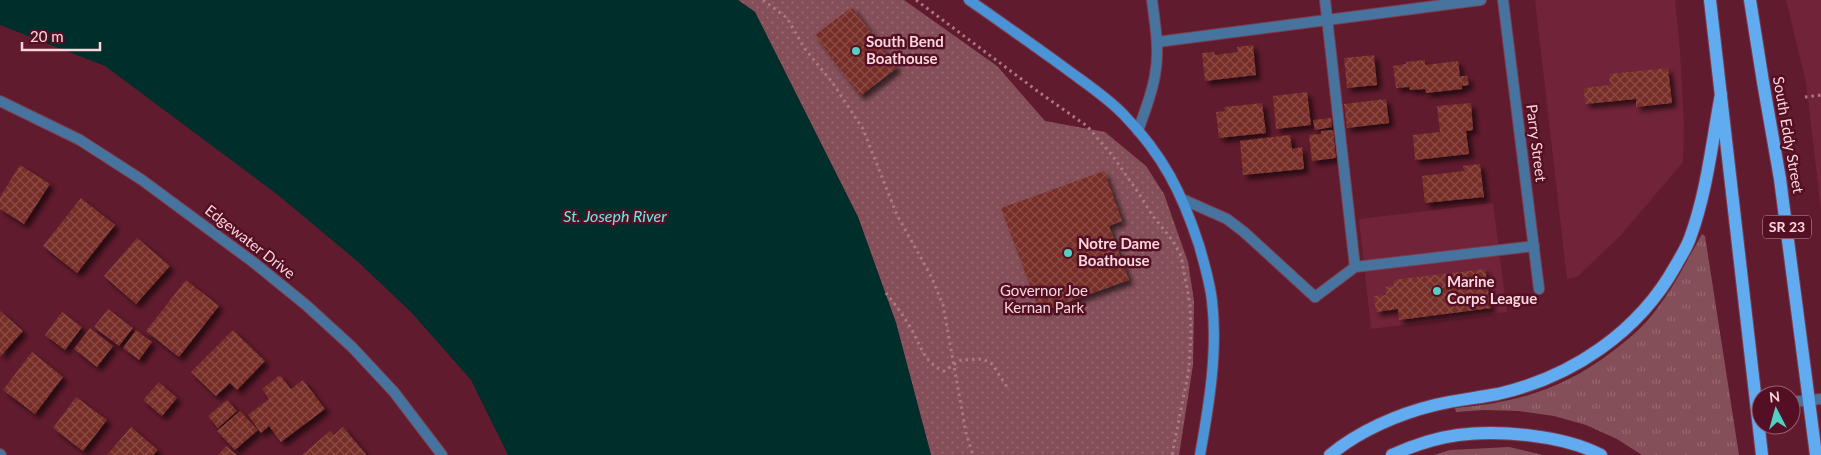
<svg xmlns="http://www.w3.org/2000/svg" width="1821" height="455" font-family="Lato,sans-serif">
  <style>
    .built { fill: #712339 }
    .grass { fill: url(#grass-tufts) }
    .park { fill: url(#park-dots) }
    .water { fill: #002e2b }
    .building { fill: url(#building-cross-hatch); filter: url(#shadow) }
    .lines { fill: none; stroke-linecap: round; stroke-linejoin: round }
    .lane-casing { stroke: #7d3d4d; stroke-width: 12 }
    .street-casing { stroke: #7d3d4d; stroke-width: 12 }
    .secondary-casing { stroke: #7d3d4d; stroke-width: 12 }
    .primary-casing { stroke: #7d3d4d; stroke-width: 14 }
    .path { stroke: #ad7884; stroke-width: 3; stroke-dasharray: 2.5 4; stroke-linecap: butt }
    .lane { stroke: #47749e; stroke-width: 10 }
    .street { stroke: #47749e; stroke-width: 10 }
    .secondary { stroke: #4993d6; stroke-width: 10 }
    .primary { stroke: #61abf0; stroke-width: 12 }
    .poi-dot { fill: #55cec4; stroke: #550f24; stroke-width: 2 }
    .labels { text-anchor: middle; stroke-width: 5; stroke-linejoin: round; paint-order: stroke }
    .shield { fill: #550f24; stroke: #c99ba5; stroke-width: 1 }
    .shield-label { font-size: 14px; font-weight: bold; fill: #fbd7dc }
    .poi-label { font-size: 15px; font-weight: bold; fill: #fbd7dc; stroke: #550f24; text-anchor: start }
    .street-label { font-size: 15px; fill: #fbd7dc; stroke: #550f24 }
    .park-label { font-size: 15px; fill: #f3d8dc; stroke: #550f24 }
    .water-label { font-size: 16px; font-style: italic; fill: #60eee3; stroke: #550f24 }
  </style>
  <defs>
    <pattern id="grass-tufts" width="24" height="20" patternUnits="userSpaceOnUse" patternTransform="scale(1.25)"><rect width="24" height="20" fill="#854f59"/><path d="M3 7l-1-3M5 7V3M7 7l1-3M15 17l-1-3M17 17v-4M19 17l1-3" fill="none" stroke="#976870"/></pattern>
    <pattern id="park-dots" width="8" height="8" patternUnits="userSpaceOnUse" patternTransform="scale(1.25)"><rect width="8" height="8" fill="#854f59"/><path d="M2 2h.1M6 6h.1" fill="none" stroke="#976870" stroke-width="1.8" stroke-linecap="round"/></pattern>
    <pattern id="building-cross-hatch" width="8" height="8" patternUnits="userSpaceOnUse" patternTransform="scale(1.25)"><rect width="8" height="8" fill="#772f28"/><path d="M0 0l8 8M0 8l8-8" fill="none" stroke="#8b4c47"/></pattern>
    <filter id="shadow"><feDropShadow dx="4.5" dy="4.5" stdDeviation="2.5" flood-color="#0009"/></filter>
  </defs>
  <rect width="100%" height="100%" fill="#611b2e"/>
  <path class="built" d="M1535 0H1675L1680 49 1684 126 1683 162 1622 234 1577 277 1567 279Z
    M1786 0H1821V210L1806 82Z
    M1493 203 1507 312 1371 329 1359 219Z"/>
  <path class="grass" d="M1702 234 1705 236 1739 455H1642L1617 439 1586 425 1554 416 1519 411 1484 410 1456 412 1455 408C1516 403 1564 389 1613 351 1625 342 1637 332 1647 321 1670 295 1685 264 1702 234Z
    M1509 447 1543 455H1434L1450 450Z"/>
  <path class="park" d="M738 0H904L997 66 1045 121 1105 132 1146 166 1164 194 1188 262 1194 301 1193 365 1179 455H931L896 323 858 217 755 12Z"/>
  <path class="water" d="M0 0H738L755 12 858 217 896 323 931 455H508L471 380 411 312 357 261 278 195 105 66 0 25Z"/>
  <path class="building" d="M852 7 897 68 860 96 815 35Z
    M1253 45 1256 75 1205 81 1202 53 1214 52 1215 55 1238 52 1237 47Z
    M1374 55 1377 85 1347 88 1344 58Z
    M1425 60V65L1458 61 1460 76H1467L1469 85 1462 86V89L1426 93 1425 89 1410 90 1409 87 1396 88 1393 66 1406 64V62Z
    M1668 68 1672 103 1636 107V99L1585 104 1584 88 1610 85 1609 74Z
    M1307 92 1311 125 1276 129 1273 96Z
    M1386 99 1389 123 1347 128 1344 104Z
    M1262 103 1266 133 1219 138 1216 112 1225 111 1224 107Z
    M1471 103 1473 130 1466 131 1469 154 1415 160 1413 135 1440 132 1437 106Z
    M1331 118 1332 127 1315 130 1313 120Z
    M1333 130 1336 158 1312 161 1309 135 1321 134V131Z
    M1290 135 1292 149 1302 147 1304 169 1243 175 1240 141Z
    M1480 164 1484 197 1425 203 1422 176 1464 171 1463 166Z
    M20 165 50 184 24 224 0 209V197Z
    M1104 171 1122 221 1109 226 1129 280 1040 312 1001 208Z
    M81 198 115 225 77 273 43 246Z
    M137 238 170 266 136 304 104 276Z
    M1485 269 1491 308 1399 320 1398 309 1376 312 1374 296 1386 295 1385 287 1394 286 1393 280Z
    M186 280 219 306 179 357 146 331Z
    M108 309 133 328 119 346 94 327Z
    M0 311 23 331 0 357Z
    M62 312 82 327 65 350 45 335Z
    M90 328 113 346 97 367 74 349Z
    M136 330 152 342 139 360 123 348Z
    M233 330 265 361 237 390 230 383 216 396 191 372Z
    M32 352 63 377 35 414 3 390Z
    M280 375 291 389 303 380 325 409 281 442 269 426 261 433 248 415 269 399 262 389Z
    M159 382 177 398 162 416 143 400Z
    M76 397 107 420 83 451 53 428Z
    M227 400 237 411 218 428 208 416Z
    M240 411 258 430 235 450 217 431Z
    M131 427 158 450 153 455H107Z
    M343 427 366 454 365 455H302L330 431 334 435Z
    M226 446 237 455H218Z"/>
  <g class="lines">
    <defs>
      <path id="lane" d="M1157 42 1481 0
        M1355 267 1534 246
        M1315 297 1355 267 1325 0"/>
      <path id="street" d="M1503 0 1539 289
        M0 101 80 140 142 180 253 262 306 305 352 347 394 392 442 455
        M1138 131C1144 113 1152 94 1155 75 1160 50 1155 25 1152 0
        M1182 199 1227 219 1244 232 1315 297
        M1791 402 1821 399
        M0 454 1 455"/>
      <path id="secondary" d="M969 0C1001 22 1033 45 1065 68 1085 83 1107 97 1124 115 1163 155 1182 193 1199 245 1204 263 1210 282 1212 301 1218 351 1209 405 1200 455"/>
      <path id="primary" d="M1710 0 1762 455
        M1750 0 1763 82 1780 179 1816 455
        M1330 455C1359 431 1398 414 1435 405 1455 400 1477 398 1498 394 1572 377 1639 332 1676 265 1681 256 1687 247 1690 238 1707 192 1712 142 1721 94
        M1392 455C1412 446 1435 438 1458 435 1500 430 1563 435 1601 455"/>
    </defs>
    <use href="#lane" class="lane-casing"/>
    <use href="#street" class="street-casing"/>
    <use href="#secondary" class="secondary-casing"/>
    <use href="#primary" class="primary-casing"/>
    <path class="path" d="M763 0 787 18 805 49 832 82 863 129 897 215 931 276 943 305 966 433 973 455
      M916 0 1040 93 1087 126 1112 155 1140 195 1152 215 1173 241 1181 256 1190 304 1191 333 1189 369 1172 455
      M1805 97 1821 95
      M886 293C893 302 901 312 907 322 919 339 922 363 944 371L961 360 983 359 992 364 1009 390"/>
    <use href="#lane" class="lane"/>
    <use href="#street" class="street"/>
    <use href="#secondary" class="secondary"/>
    <use href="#primary" class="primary"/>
  </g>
  <g class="poi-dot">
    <circle cx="856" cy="51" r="5"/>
    <circle cx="1068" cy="253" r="5"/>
    <circle cx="1437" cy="291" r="5"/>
  </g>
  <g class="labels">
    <rect class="shield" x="1763" y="215.5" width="48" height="23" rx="4"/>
    <g class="shield-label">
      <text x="1787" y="232">SR 23</text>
    </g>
    <g class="poi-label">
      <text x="866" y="47">South Bend<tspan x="866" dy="17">Boathouse</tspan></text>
      <text x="1078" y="249">Notre Dame<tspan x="1078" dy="17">Boathouse</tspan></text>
      <text x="1447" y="287">Marine<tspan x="1447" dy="17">Corps League</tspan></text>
    </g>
    <g class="street-label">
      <text transform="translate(1788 135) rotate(80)" y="5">South Eddy Street</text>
      <text transform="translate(1536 143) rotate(83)" y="5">Parry Street</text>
      <text transform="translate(250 242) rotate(38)" y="5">Edgewater Drive</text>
    </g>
    <g class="park-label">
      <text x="1044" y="296">Governor Joe<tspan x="1044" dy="17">Kernan Park</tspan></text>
    </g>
    <g class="water-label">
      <text x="615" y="222">St. Joseph River</text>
    </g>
  </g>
  <g transform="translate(1776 410) rotate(354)"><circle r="24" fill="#550f24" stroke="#975f6e"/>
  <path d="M0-4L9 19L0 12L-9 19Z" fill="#55cec4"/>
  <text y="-8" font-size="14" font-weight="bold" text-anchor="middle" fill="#fbd7dc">N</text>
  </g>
  <path d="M22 42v8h78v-8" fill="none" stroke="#fbd7dc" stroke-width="2.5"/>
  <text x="30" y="42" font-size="15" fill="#fbd7dc" stroke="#550f24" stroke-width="4" paint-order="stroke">20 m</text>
</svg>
